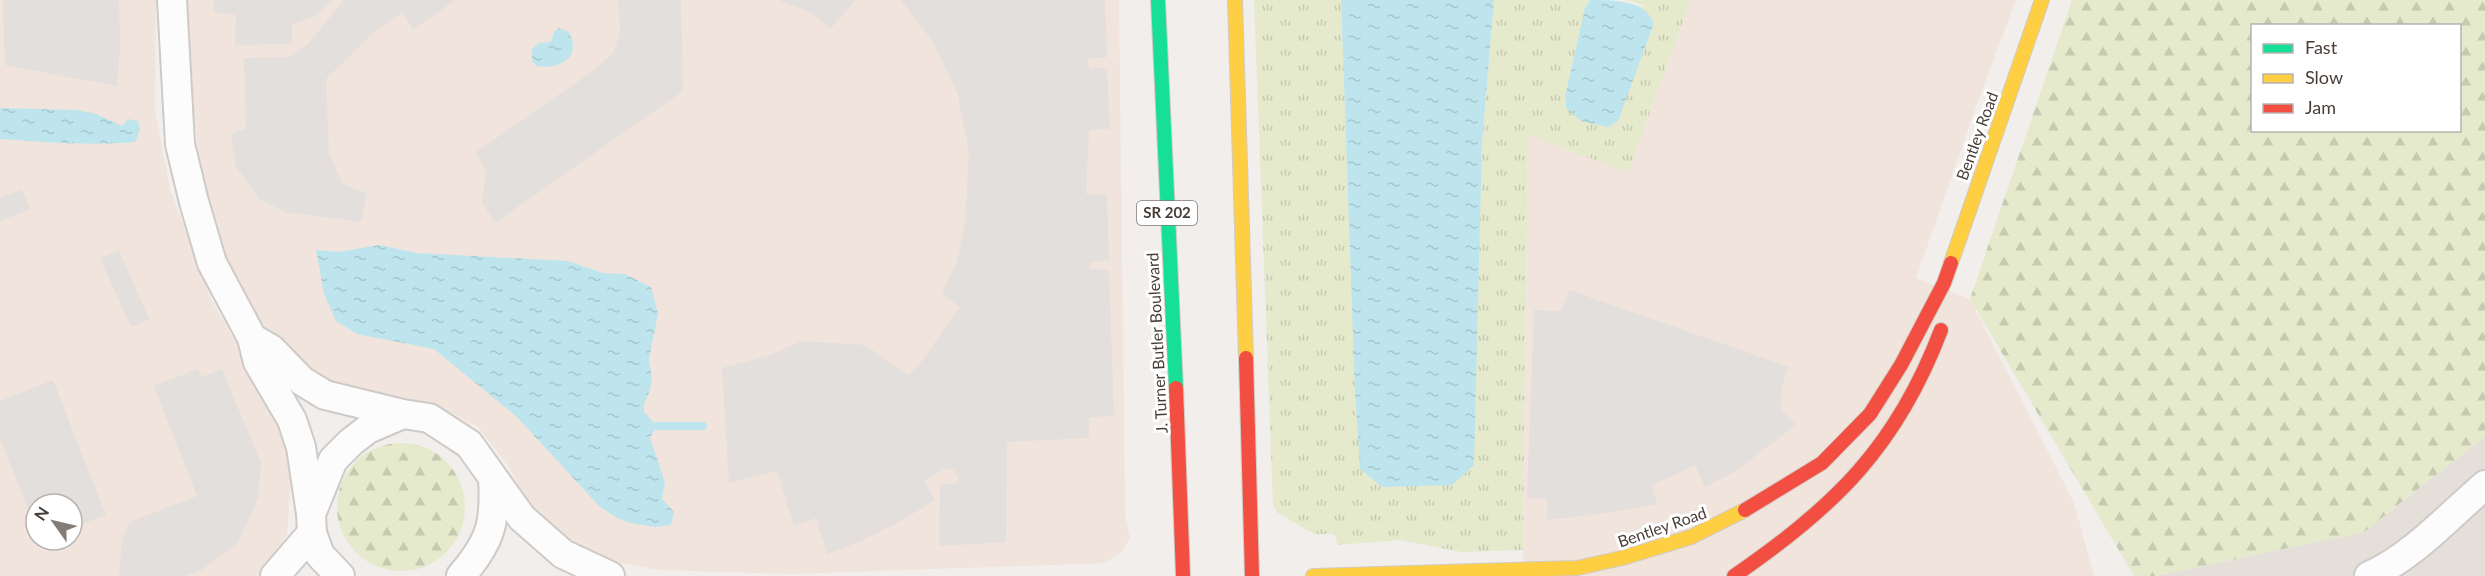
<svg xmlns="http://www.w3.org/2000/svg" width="2485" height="576" font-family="Lato,sans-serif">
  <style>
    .residential { fill: #e5dfd9 }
    .commercial { fill: #f0e4dc; fill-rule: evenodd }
    .grass { fill: url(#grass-tufts) }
    .forest { fill: url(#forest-firs); fill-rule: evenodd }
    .parking { fill: #e3dfdd }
    .water { fill: url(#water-ripples) }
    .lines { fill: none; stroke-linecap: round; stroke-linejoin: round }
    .stream { stroke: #bee5ed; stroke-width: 8 }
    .street-casing { stroke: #cecac8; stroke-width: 32 }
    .fast-casing { stroke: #d2cbc4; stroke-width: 16 }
    .slow-casing { stroke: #d2cbc4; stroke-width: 16 }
    .jam-casing { stroke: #d2cbc4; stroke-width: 16 }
    .street { stroke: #fdfcfc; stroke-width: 28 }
    .fast { stroke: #16e098; stroke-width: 14 }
    .slow { stroke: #ffcf43; stroke-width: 14 }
    .jam { stroke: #f24e42; stroke-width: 14 }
    .labels { text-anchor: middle; stroke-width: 6; stroke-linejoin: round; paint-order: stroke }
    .shield { fill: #fff; stroke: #7f7874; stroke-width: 1.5 }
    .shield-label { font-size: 15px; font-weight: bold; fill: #483e38 }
    .street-label { font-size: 16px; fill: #483e38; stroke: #fff }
  </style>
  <defs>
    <pattern id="grass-tufts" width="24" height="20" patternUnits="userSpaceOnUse" patternTransform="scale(1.5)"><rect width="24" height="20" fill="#e5eacd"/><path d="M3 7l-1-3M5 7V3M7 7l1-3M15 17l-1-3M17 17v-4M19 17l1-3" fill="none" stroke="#c6cab1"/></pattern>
    <pattern id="forest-firs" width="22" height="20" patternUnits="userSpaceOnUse" patternTransform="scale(1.5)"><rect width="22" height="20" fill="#e5eacd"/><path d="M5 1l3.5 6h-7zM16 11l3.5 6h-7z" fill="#c6cab1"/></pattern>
    <pattern id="water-ripples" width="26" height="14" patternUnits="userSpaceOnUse" patternTransform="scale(1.5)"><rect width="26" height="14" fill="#bee5ed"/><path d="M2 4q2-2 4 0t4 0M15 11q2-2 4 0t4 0" fill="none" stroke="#a5c6cc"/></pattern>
  </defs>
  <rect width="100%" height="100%" fill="#f1eeec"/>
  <path class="residential" d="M2485 436V576H2155L2364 532Z"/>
  <path class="commercial" d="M0 0H156L155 110 170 189 211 299 287 434 291 481 287 535 265 570 256 576H0ZM36 504H72V540H36Z
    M185 0H1119L1125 514 1130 538 1121 552 1105 563 792 574 659 570 606 560 562 536 529 504 508 466 478 427 436 405 353 393 324 382 292 358 260 325 223 267 202 186 187 50Z
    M1691 0H2016L1978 101 1916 278 1970 299 2074 503 2094 576H1523L1528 135 1628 171Z"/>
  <path class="grass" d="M1254 0H1341L1344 73 1482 143 1494 0H1590L1585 8 1646 6 1625 0H1691L1628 172 1528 135 1523 550 1462 552 1400 540 1338 545 1334 534H1314L1278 513 1273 505Z"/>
  <path class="forest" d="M2072 0H2485V436L2364 532 2155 576H2134L1970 299ZM2252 26H2460V130H2252Z
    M337 507a64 64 0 1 1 128 0a64 64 0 1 1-128 0Z"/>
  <path class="parking" d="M3 0H119L120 46 117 86 5 65Z
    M214 0H333L313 17 292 24V44L235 45 236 15 214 12Z
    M344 0H455L413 30 403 12 373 33 326 79 329 155 343 184 367 194 361 222 286 212 259 199 235 165 231 134 246 128 244 58 289 57 308 44Z
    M618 0H681L683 91 495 223 482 202 486 169 475 153 594 70 614 52 620 32Z
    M779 0H856L830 29 810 12Z
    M901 0H1105L1107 57 1088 59 1089 69 1107 68 1110 129 1089 130 1086 194 1107 195 1109 260 1090 262 1089 269 1109 270 1114 415 1089 418V438L1007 442 1006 542 939 546 940 484 957 483 958 478 954 470 946 468 924 481 935 500 901 521 861 541 827 554 816 518 794 526 777 471 729 483 722 368 767 356 802 341 865 345 908 375 919 365 960 307 942 294 956 263 965 225 969 152 957 92 931 39Z
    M22 189 30 209 0 221V198Z
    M119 250 149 319 131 327 100 258Z
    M1569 290 1789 367 1782 385 1781 410 1796 425 1734 472 1705 487 1695 465 1652 485 1657 504 1600 514 1547 520V499L1527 498 1534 310 1561 311Z
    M198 369 202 377 222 369 261 463 258 498 238 543 200 571 184 576H119L122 539 130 522 197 496 154 386Z
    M53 380 106 515 72 528V504H36V529L0 438V401Z"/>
  <path class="water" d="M1341 0H1494L1482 143 1474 465 1452 485 1382 487 1360 469 1355 390Z
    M1590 0C1615 0 1645 0 1654 23L1618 121 1608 127 1581 121 1566 108 1565 97 1585 8Z
    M559 28 569 32C582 57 560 70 537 66L532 61V49L539 43 551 42 554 32Z
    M0 108 77 110 96 114 122 126 128 119 138 121 140 130 135 142C89 146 45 142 0 139Z
    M379 245 417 253 568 261 603 273 625 274 651 287 658 314 649 359 652 378 650 390 644 404V412L657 426 650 438 665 482 662 499 674 512 671 525 655 527 630 523 615 517 598 505 517 417 434 349 357 334 336 321 324 294 316 250 338 252Z"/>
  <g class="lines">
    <path class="stream" d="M657 426H703"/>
    <defs>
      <path id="street" d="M172 0 180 144 194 202 212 263 252 338 258 362 292 420 301 447 311 514
        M252 338 271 349 302 381 325 395 403 414
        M275 576 312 533
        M340 576 320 555 312 533 311 514 333 460 351 442 368 429 403 414 429 418 469 444 522 518 563 554 610 576
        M461 576C490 542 496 524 493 479
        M2369 576C2412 557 2449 516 2485 485"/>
      <path id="fast" d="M1158 0 1176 388"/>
      <path id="slow" d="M1235 0 1246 358
        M1951 263 2042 0
        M1313 576 1577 568 1622 558 1691 537 1745 510"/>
      <path id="jam" d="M1246 358 1252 576
        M1176 388 1183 576
        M1745 510 1822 463 1870 414 1901 365 1944 283 1951 263
        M1734 576C1835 507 1897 446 1941 330"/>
    </defs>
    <use href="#street" class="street-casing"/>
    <use href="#fast" class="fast-casing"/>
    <use href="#slow" class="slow-casing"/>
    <use href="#jam" class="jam-casing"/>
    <use href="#street" class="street"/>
    <use href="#fast" class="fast"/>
    <use href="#slow" class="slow"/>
    <use href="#jam" class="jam"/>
  </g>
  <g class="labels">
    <rect class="shield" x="1137" y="201" width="60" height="24" rx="4.5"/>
    <g class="shield-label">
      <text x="1167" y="218">SR 202</text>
    </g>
    <g class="street-label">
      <text transform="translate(1977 136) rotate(-70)" y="6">Bentley Road</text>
      <text transform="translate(1157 343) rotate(-93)" y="6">J. Turner Butler Boulevard</text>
      <text transform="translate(1662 527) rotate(-19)" y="6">Bentley Road</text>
    </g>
  </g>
  <rect x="2251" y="24" width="210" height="108" fill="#ffffff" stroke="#b6b2af" stroke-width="1.5"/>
  <rect x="2263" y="44" width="30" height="9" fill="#16e098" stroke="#b6b2af" stroke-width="1.5"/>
  <text x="2305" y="54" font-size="18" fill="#483e38">Fast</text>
  <rect x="2263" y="74" width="30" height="9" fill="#ffcf43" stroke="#b6b2af" stroke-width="1.5"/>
  <text x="2305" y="84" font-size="18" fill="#483e38">Slow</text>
  <rect x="2263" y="104" width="30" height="9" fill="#f24e42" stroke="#b6b2af" stroke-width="1.5"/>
  <text x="2305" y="114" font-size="18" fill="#483e38">Jam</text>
  <g transform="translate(54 522) rotate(304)"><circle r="28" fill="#ffffff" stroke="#b6b2af" stroke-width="1.5"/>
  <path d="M0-4.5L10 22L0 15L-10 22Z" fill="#837c77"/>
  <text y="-9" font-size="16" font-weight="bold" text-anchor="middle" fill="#483e38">N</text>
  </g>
</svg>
